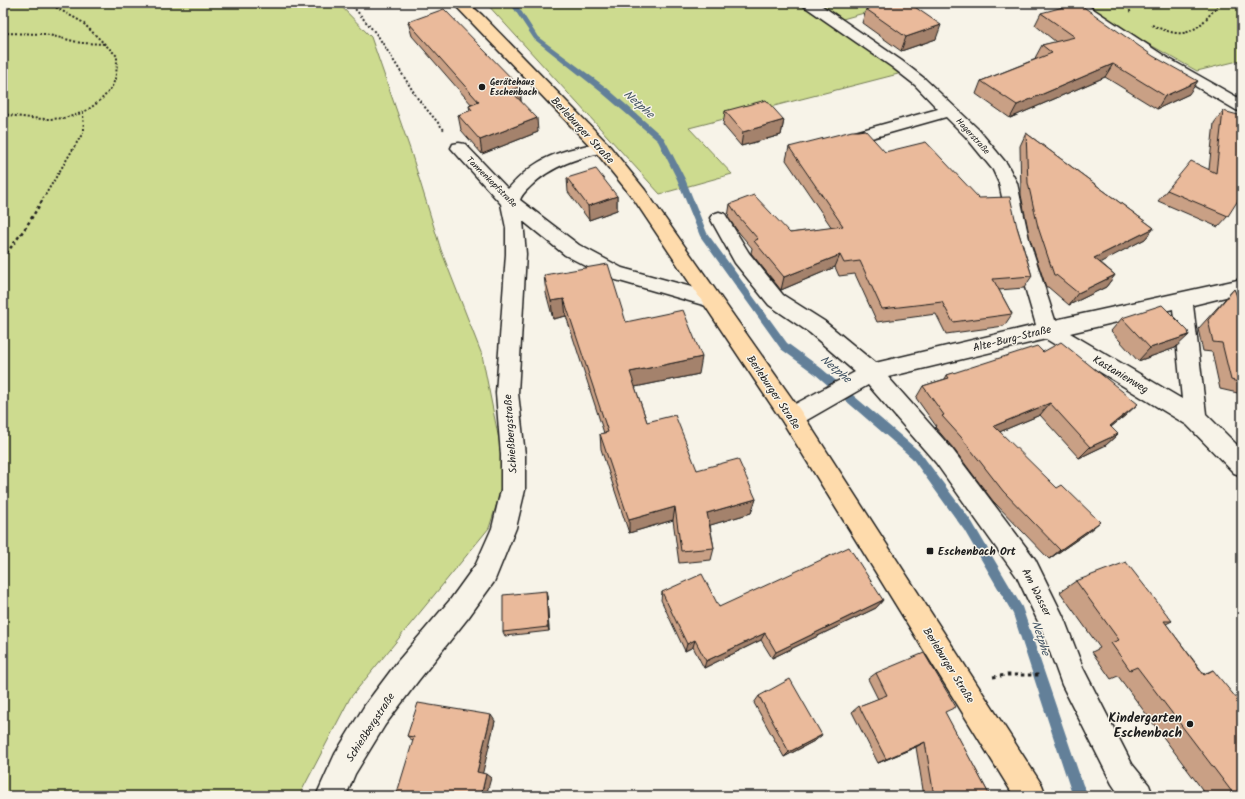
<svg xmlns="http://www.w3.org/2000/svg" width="1245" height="799" font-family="Kalam,sans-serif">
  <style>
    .green { fill: #cddb8f; stroke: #747c56 }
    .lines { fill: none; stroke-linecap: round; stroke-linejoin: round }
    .stream { fill: #638099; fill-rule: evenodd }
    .minor-casing { stroke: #1c1c1c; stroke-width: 3 }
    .major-casing { stroke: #1c1c1c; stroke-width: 3 }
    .path-far2 { stroke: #1c1c1c; stroke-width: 2; stroke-dasharray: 2 2; stroke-linecap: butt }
    .path-far1 { stroke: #1c1c1c; stroke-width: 2.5; stroke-dasharray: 3 3; stroke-linecap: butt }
    .path { stroke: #1c1c1c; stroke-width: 3; stroke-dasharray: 3.5 3.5; stroke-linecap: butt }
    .minor { fill: #f7f3e8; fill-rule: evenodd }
    .major { fill: #fedbac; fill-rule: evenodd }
    .wall { fill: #c9a085; stroke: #1c1c1c }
    .shaded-wall { fill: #a4826c; stroke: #1c1c1c }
    .building { fill: #eaba9b; stroke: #1c1c1c }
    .poi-dot { fill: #1c1c1c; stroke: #f7f3e8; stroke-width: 1.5 }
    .labels { text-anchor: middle; stroke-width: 3; stroke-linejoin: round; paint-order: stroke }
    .far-poi-label { font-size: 9px; font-weight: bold; fill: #1c1c1c; stroke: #f7f3e8; text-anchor: start }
    .far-street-label { font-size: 9px; fill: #1c1c1c; stroke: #f7f3e8 }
    .street-label { font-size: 11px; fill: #1c1c1c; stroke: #f7f3e8 }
    .poi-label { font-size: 11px; font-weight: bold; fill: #1c1c1c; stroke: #f7f3e8; text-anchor: start }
    .water-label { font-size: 12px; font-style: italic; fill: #455665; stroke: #f7f3e8 }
    .near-poi-label { font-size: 13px; font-weight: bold; fill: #1c1c1c; stroke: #f7f3e8; text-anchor: end }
  </style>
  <rect width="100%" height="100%" fill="#f7f3e8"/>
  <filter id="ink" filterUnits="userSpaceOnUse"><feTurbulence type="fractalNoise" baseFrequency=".025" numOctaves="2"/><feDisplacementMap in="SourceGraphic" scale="8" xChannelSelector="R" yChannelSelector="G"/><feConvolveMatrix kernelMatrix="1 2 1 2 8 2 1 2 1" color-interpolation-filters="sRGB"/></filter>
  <g filter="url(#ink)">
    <path class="green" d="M3 3H338L371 37 410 149 441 250 482 355 506 475 489 528 350 698 299 796H3Z
      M486 3H900L839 20 902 73 689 128 732 174 660 194Z
      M1085 3H1242V60L1197 71 1138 38Z"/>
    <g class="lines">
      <path class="stream" d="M510 3H516L538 37 607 88 664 138 685 179 707 233 787 343 821 368 920 452 972 522 1022 607 1083 785 1089 796H1074L1072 794 1013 614 964 530 912 458 815 374 781 349 700 236 677 179 658 141 601 92 534 39Z"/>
      <defs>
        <path id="minor" d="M802 3H818L902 61 925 79 978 129 1007 164 1017 183 1029 239 1055 320 1242 279V293L1193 305 1206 414 1242 450V476L1234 473 1187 425 1046 339 888 377 952 449 1035 559 1063 616 1083 668 1132 764 1149 785 1153 796H1120L1112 784 1062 685 1042 630 1017 577 936 463 868 385 800 424 792 426 784 424 781 417 784 410 855 372 810 333 769 305 735 263 710 218 713 214 719 212 725 214 749 253 783 295 824 321 875 363 1036 325 1011 239 999 183 993 170 966 137 946 117 854 143 848 142 846 138 848 134 938 109 915 85 892 67 804 6ZM1173 309 1182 399 1070 333Z
          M1068 3H1084L1166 57 1242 100V112L1236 110 1156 63 1070 6Z
          M601 142 607 143 609 147 607 151C579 158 552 165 531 186 527 190 522 194 520 200L579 245 622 268 717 294 720 299 717 304 710 307 609 278 565 255 523 221 526 254 518 393 525 455V490L516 528 494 582 468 618 418 681 385 725 355 774 346 796H316L335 754 365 705 398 661 450 600 476 564 492 528 501 490V455L496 393 506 254V228L501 204 451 148 453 144 459 143 465 144 508 189C517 179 527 169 539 162 557 151 580 147 601 142Z"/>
        <path id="major" d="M453 3H468L482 15 607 143 645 190 800 410 1042 785 1046 796H1014L784 424 633 198 595 151Z"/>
      </defs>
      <use href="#minor" class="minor-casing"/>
      <use href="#major" class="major-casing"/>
      <path class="path-far2" d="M350 3 378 36 418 99 445 131
        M1126 3 1131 13
        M1152 25C1175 35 1188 39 1207 18 1211 13 1216 9 1218 3
        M3 33 45 34 81 43 105 44
        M3 114C35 119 71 126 98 102 115 88 117 78 117 56L82 22 48 3
        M41 202 84 131 83 113"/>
      <path class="path-far1" d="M3 258 26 227 42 201"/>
      <path class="path" d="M993 677 1007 675H1039"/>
      <use href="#minor" class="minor"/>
      <use href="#major" class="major"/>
    </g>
    <path class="wall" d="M866 9 936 39 901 51 862 23Z
      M1041 13 1189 94 1157 109 1105 77 1010 118 976 94 981 81 1036 59 1035 58 1042 45 1056 42 1035 25Z
      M408 22 520 87 521 101 538 132 482 154 461 130 458 115 470 111 469 106 472 105 412 36Z
      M725 111 784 120 781 135 741 146 723 125Z
      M1223 111 1228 216 1218 227 1158 201 1167 190 1209 169 1214 123Z
      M1026 133 1154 228 1145 239 1100 262 1115 275 1106 287 1069 305 1048 287H1046L1030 239 1021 195 1020 146Z
      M789 147 885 152 979 198 1017 227 1032 276 1024 288 999 290 1012 314 1004 326 946 334 936 314 877 322 855 274 839 276 835 267 781 290 751 253 752 248 736 229 728 217 730 204 790 233 832 228 786 160Z
      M567 178 617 196V210L589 220 568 192Z
      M544 275 626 322 699 374 635 387 647 422 697 470 756 499 751 513 710 525 714 548 711 560 679 563 673 520 629 533 601 449 600 434 604 433 566 316 553 319 546 293Z
      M1234 289 1242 308V394L1220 389 1212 352 1203 351 1198 329Z
      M1122 318 1175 348 1138 361 1111 331Z
      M1043 352 1126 415 1111 427 1118 434 1106 445 1079 458 1040 415 999 432 1088 532 1049 559 993 501 953 448 935 427 936 426 916 398 923 386 945 379 947 375Z
      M1076 581 1172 621 1166 624 1204 674 1213 670 1242 796H1207L1118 676 1111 679 1092 652 1100 648 1060 592Z
      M662 592 719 607 883 600 876 608 772 658 761 640 704 668 693 647 685 651 661 600Z
      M547 596 549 631 505 636 503 632Z
      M876 673 945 713 990 796H924L916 747 878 763 852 712 859 706 878 699 868 679Z
      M759 696 816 740 784 757 754 703Z
      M495 721 482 773 491 778 413 741 407 736Z"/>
    <path class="shaded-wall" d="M941 25 936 39 901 51 906 37Z
      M1113 64 1105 77 1010 118 1017 105Z
      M1198 81 1189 94 1157 109 1165 96Z
      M520 87 521 101 512 104 510 90Z
      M537 118 538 132 482 154 480 140Z
      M784 120 781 135 741 146 743 132Z
      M617 196V210L589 220 588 206Z
      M1154 228 1145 239 1086 270 1094 258Z
      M840 255 835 267 781 290 784 277Z
      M1115 275 1106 287 1069 305 1078 293Z
      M564 299 566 316 553 319 551 301Z
      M1189 335 1175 348 1138 361 1150 348Z
      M702 357 699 374 630 388V372Z
      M1050 403 1040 415 985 438 994 426Z
      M1138 404 1126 415 1098 437 1110 426Z
      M1118 434 1106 445 1079 458 1090 447Z
      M756 499 751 513 704 527 707 513Z
      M675 507 673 520 629 533V520Z
      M1100 522 1088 532 1049 559 1060 550Z
      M546 591 547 596 549 631 548 627Z
      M883 600 876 608 772 658 776 652Z
      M765 633 761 640 704 668 706 661Z
      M695 640 693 647 685 651 687 644Z
      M491 715 495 721 482 776 477 772Z
      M822 735 816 740 784 757 789 752Z
      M925 742 916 747 878 763 886 759Z
      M486 774 491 778 486 796H481Z"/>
    <path class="building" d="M884 3H909L941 25 906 37 866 9Z
      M1078 3 1153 56 1198 81 1165 96 1113 64 1017 105 981 81 1052 53 1042 45 1075 37 1041 13Z
      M444 9 520 87 510 90 537 118 480 140 458 115 472 110 469 106 479 102 408 22Z
      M766 100 784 120 743 132 725 111Z
      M1223 111 1242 116V194L1228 216 1167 190 1191 161 1216 173Z
      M865 130 885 152 926 142 979 198 1010 197 1017 227 1032 276 993 279 1012 314 953 322 942 302 882 309 860 261 844 263 840 255 784 277 754 241 758 239 738 216 730 204 754 195 790 233 843 226 789 147 852 131H858Z
      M1026 133 1154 228 1094 258 1115 275 1078 293 1056 275H1054L1038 227 1028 183Z
      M596 169 617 196 588 206 567 178Z
      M608 264 626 322 683 310 702 357 630 372 647 422 675 415 697 470 738 459 756 499 707 513 714 548 681 551 675 507 629 520 600 434 608 432 564 299 551 301 544 275Z
      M1234 289 1242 308V383L1231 380 1222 343 1213 342 1208 320Z
      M1162 305 1188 331 1189 335 1150 348 1122 318Z
      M1061 342 1138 404 1110 426 1118 434 1090 447 1050 403 994 426 1057 488 1062 485 1100 522 1060 550 1003 491 961 437 942 416 944 415 923 386 949 378 947 375 1037 346 1043 352Z
      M849 547 883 600 776 652 765 633 706 661 695 640 687 644 662 592 702 574 719 607Z
      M1126 562 1172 621H1164L1204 675 1213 670 1242 705V796H1238L1234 792H1232L1137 667 1130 670 1111 643 1119 640 1076 581Z
      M546 591 548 627 503 632V595Z
      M924 653 956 707 945 712 990 796H934L925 742 886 759 859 706 887 695 876 673Z
      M790 679 822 735 789 752 759 696Z
      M418 703 491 715 477 772 486 774 481 796H396L414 737 407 736Z"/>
  </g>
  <g class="poi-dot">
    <circle cx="482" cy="87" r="4"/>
    <rect x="926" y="547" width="8" height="8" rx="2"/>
    <circle cx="1190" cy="724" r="4"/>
  </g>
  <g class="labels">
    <g class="far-poi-label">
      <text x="490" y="85">Gerätehaus<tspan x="490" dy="10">Eschenbach</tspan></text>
    </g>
    <g class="far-street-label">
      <text transform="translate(973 136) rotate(48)" y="3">Hagerstraße</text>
      <text transform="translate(492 182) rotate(45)" y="3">Tannenkopfstraße</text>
    </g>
    <g class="street-label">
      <text transform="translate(583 130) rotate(47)" y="4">Berleburger Straße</text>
      <text transform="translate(1012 338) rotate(-14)" y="4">Alte-Burg-Straße</text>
      <text transform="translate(1121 374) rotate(31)" y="4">Kastanienweg</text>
      <text transform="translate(774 392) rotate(56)" y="4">Berleburger Straße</text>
      <text transform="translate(510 434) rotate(-94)" y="4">Schießbergstraße</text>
      <text transform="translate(1037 592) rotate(63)" y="4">Am Wasser</text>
      <text transform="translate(949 665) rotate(58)" y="4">Berleburger Straße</text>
      <text transform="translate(370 727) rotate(-57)" y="4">Schießbergstraße</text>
    </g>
    <g class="poi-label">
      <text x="938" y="555">Eschenbach Ort</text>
    </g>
    <g class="water-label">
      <text transform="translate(639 104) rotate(41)" y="4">Netphe</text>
      <text transform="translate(836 369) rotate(40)" y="4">Netphe</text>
      <text transform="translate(1041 638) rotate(72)" y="4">Netphe</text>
    </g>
    <g class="near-poi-label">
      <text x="1182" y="722">Kindergarten<tspan x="1182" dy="15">Eschenbach</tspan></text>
    </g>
  </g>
  <rect width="1245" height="799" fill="none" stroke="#f7f3e8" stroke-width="16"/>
  <rect x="8" y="8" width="1229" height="783" fill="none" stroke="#1c1c1c" stroke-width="1.5" filter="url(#ink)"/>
</svg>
